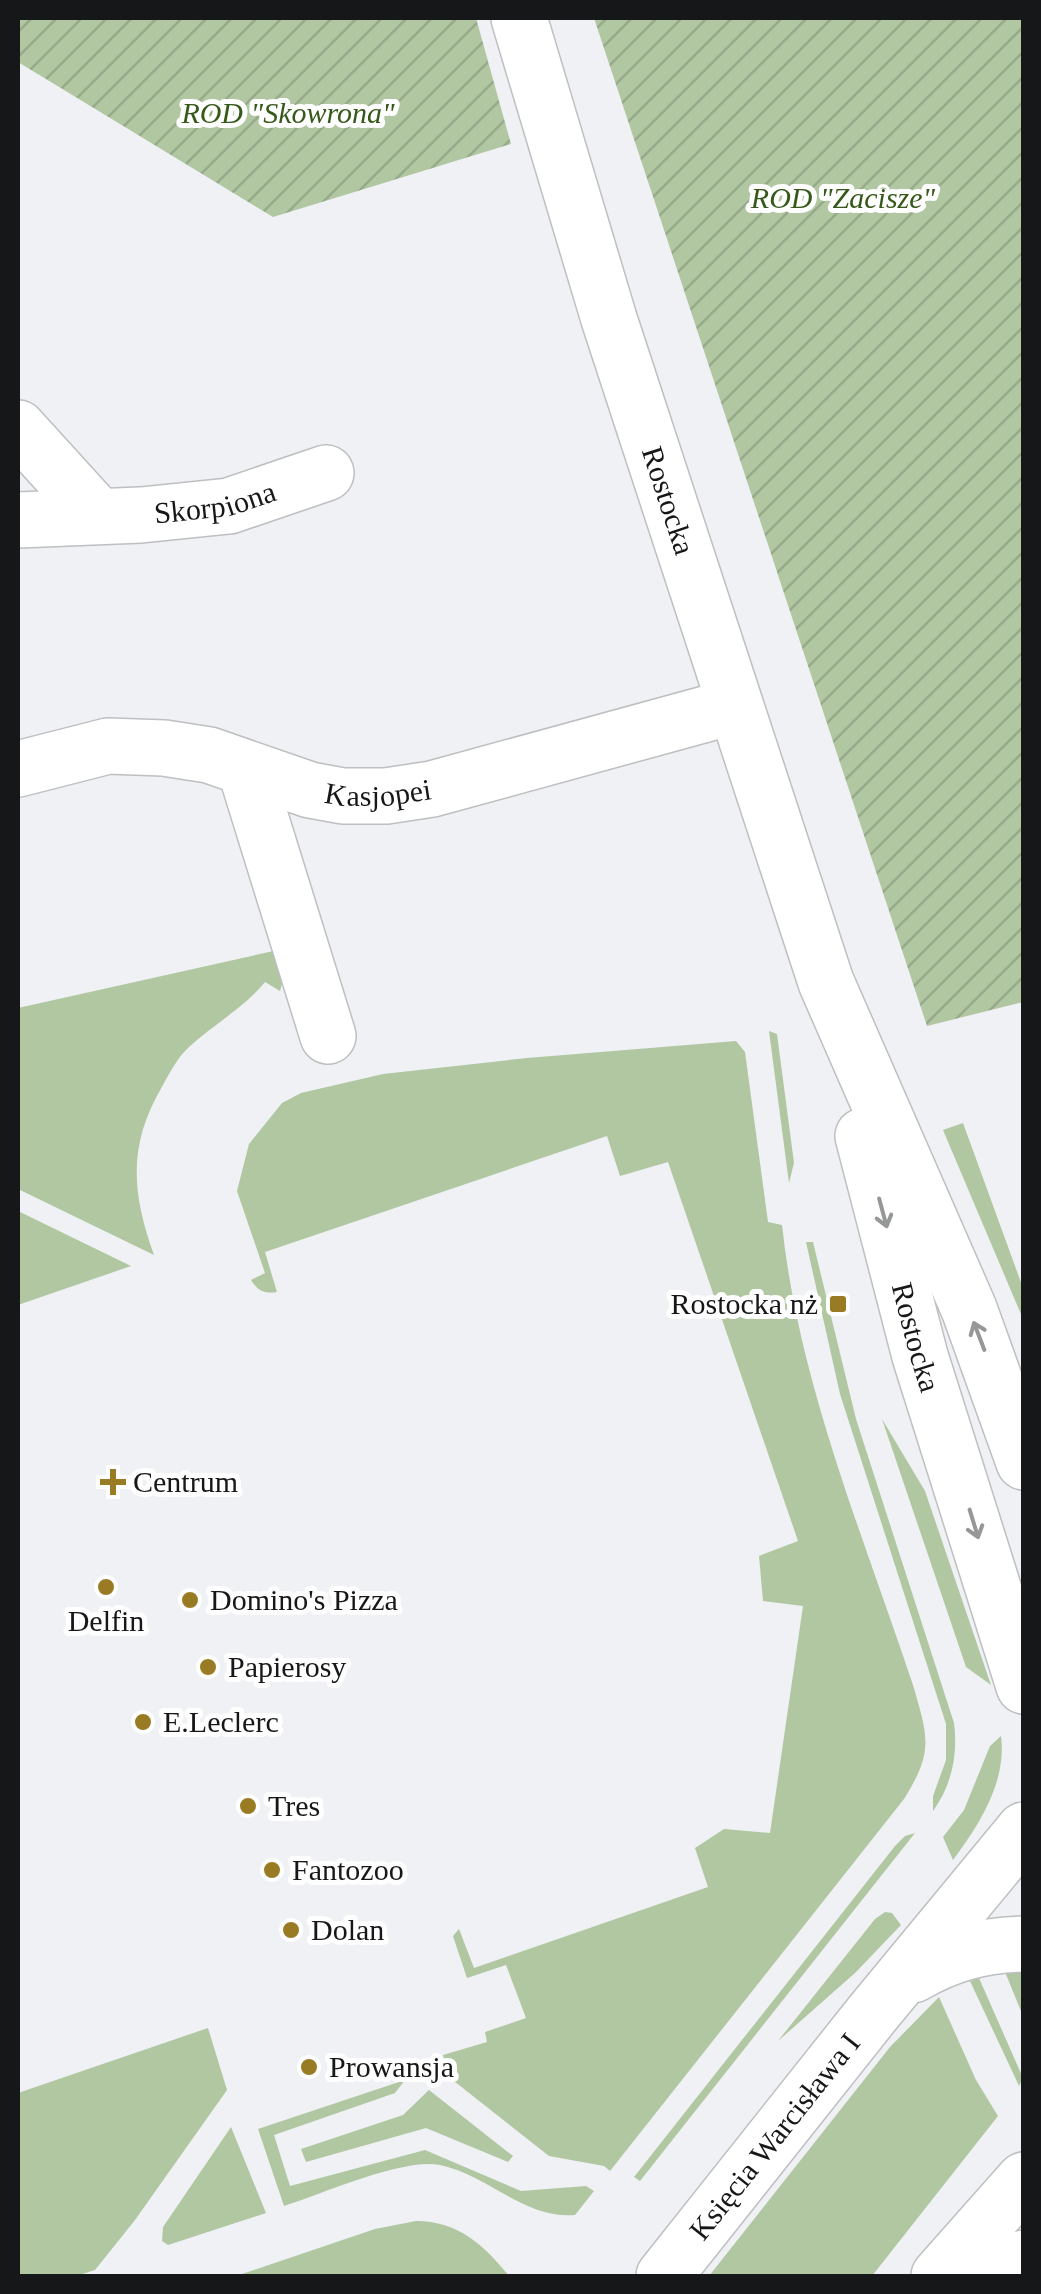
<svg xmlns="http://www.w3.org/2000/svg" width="1041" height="2294" font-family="Georgia,serif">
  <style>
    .green { fill: #b0c7a2 }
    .garden { fill: url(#garden-furrows) }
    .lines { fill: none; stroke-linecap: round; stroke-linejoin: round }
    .minor-casing { stroke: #bdbfc1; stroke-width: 58 }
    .tertiary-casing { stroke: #bdbfc1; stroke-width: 58 }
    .minor { stroke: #fff; stroke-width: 55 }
    .tertiary { stroke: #fff; stroke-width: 55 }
    .oneway { stroke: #969797 }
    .poi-dot { fill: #997b24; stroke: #fefeff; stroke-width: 4 }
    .labels { text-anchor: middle; stroke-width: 10; stroke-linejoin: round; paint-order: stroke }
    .park-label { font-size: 30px; font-style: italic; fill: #36591a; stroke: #fefeff }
    .street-label { font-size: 30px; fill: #161718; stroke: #fefeff }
    .poi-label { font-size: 30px; fill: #161718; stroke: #fefeff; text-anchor: start }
  </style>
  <defs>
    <pattern id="garden-furrows" width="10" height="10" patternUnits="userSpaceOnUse" patternTransform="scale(2.5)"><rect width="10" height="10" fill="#b0c7a2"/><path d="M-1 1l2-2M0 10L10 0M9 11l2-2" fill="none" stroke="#97aa8b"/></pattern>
  </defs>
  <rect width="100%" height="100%" fill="#eff1f4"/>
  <path class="green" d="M278 950 284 976 280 991 265 982C244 1008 214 1024 189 1047 178 1057 170 1072 163 1085 128 1144 131 1191 154 1255L18 1189V1008Z
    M769 1031 777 1034 794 1163 789 1183Z
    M736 1041 745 1052 768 1222 782 1225C799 1383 863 1535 913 1685 928 1737 934 1751 904 1799L610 2171 604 2166 549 2156 450 2078 443 2055 487 2042 485 2032 526 2018 506 1965 467 1978 453 1936 459 1929 474 1968 708 1887 695 1848 724 1829 770 1833 803 1606 763 1601 759 1556 798 1541 668 1162 620 1176 607 1136 265 1252 277 1292C264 1294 258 1291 251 1280L265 1273 237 1191 249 1144 282 1103 301 1093 383 1074 527 1058Z
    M963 1123 1023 1288V1319L943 1130Z
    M18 1211 131 1266 18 1305Z
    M806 1242H813L856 1419 954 1723C958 1754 952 1785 933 1811V1796L946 1760V1724L840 1394Z
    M882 1419 925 1491 991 1685 966 1667Z
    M1001 1736C1007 1782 979 1825 953 1860L943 1837 964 1810 990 1746Z
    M915 1833 640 2181 634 2177 895 1846 905 1836Z
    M885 1912 892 1913 901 1925 855 1973 778 2041 875 1919Z
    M1023 1969V2016L1005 1972Z
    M979 1978 1023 2078 1019 2086 970 1981Z
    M939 1997 976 2080 998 2116 872 2276H709L890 2047Z
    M208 2028 227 2090 135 2220 95 2270 76 2276H18V2093Z
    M405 2080 395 2093 274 2135 290 2186 425 2150 521 2191 586 2186 594 2191 575 2215C524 2219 488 2175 440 2165 402 2158 323 2194 284 2206L258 2129Z
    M429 2090 513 2156 508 2162 426 2128 306 2162 301 2149 403 2115Z
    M231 2127 266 2213 168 2245 162 2241 163 2227Z
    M416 2221C458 2221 484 2245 509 2276H236L375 2229Z"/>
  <path class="garden" d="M18 18H476L511 144 273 217 18 62Z
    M594 18H1023V1002L927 1026Z"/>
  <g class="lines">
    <defs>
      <g id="minor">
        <path d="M18 428 98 516"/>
        <path id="s1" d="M18 520 141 515 229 506 326 473"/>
        <path d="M245 768 328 1036"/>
        <path id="s2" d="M18 769 108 746 164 748 209 755 310 790 343 796H386L432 789 735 706"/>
      </g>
      <g id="tertiary">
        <path id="s3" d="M519 18 609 319 826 982 969 1309 1024 1462"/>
        <path id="s4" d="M863 1136 920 1356 1024 1686"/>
        <path d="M913 1975C949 1954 982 1945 1024 1944"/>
        <path id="s5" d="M664 2276 872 2014 1024 1830"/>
        <path d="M939 2276 1024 2180"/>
        <path d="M973 2276 990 2267 1024 2258"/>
      </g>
    </defs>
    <use href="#minor" class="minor-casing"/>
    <use href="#tertiary" class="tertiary-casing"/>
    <use href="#minor" class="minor"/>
    <use href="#tertiary" class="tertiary"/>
  </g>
  <defs><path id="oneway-shaft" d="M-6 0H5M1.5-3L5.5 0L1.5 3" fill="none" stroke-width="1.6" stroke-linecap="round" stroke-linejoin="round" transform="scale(2.5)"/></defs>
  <g class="oneway">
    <use href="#oneway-shaft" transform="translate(883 1213) rotate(75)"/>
    <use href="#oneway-shaft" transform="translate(979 1336) rotate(-111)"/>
    <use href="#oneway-shaft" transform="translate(974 1524) rotate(73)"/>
  </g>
  <g class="poi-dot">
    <rect x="828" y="1294" width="20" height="20" rx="5"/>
    <path d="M108 1467h10v10h10v10h-10v10h-10v-10h-10v-10h10z"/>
    <circle cx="106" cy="1587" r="10"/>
    <circle cx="190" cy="1600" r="10"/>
    <circle cx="208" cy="1667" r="10"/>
    <circle cx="143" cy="1722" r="10"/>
    <circle cx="248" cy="1806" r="10"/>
    <circle cx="272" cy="1870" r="10"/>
    <circle cx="291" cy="1930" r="10"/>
    <circle cx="309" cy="2067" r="10"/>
  </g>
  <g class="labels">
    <g class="park-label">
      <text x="288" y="123">ROD "Skowrona"</text>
      <text x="843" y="208">ROD "Zacisze"</text>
    </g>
    <g class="street-label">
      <text dy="10" stroke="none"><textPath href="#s1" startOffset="198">Skorpiona</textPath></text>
      <text dy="10" stroke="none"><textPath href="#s3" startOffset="505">Rostocka</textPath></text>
      <text dy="10" stroke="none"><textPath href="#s2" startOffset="370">Kasjopei</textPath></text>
      <text dy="10" stroke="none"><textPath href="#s4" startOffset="208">Rostocka</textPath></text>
      <text dy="10" stroke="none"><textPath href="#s5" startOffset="178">Księcia Warcisława I</textPath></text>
    </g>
    <g class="poi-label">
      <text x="818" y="1314" text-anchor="end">Rostocka nż</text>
      <text x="133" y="1492">Centrum</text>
      <text x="210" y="1610">Domino's Pizza</text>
      <text x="106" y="1631" text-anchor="middle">Delfin</text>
      <text x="228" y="1677">Papierosy</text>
      <text x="163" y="1732">E.Leclerc</text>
      <text x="268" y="1816">Tres</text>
      <text x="292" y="1880">Fantozoo</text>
      <text x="311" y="1940">Dolan</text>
      <text x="329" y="2077">Prowansja</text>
    </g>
  </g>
  <rect width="1041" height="2294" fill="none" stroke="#161718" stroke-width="40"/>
</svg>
